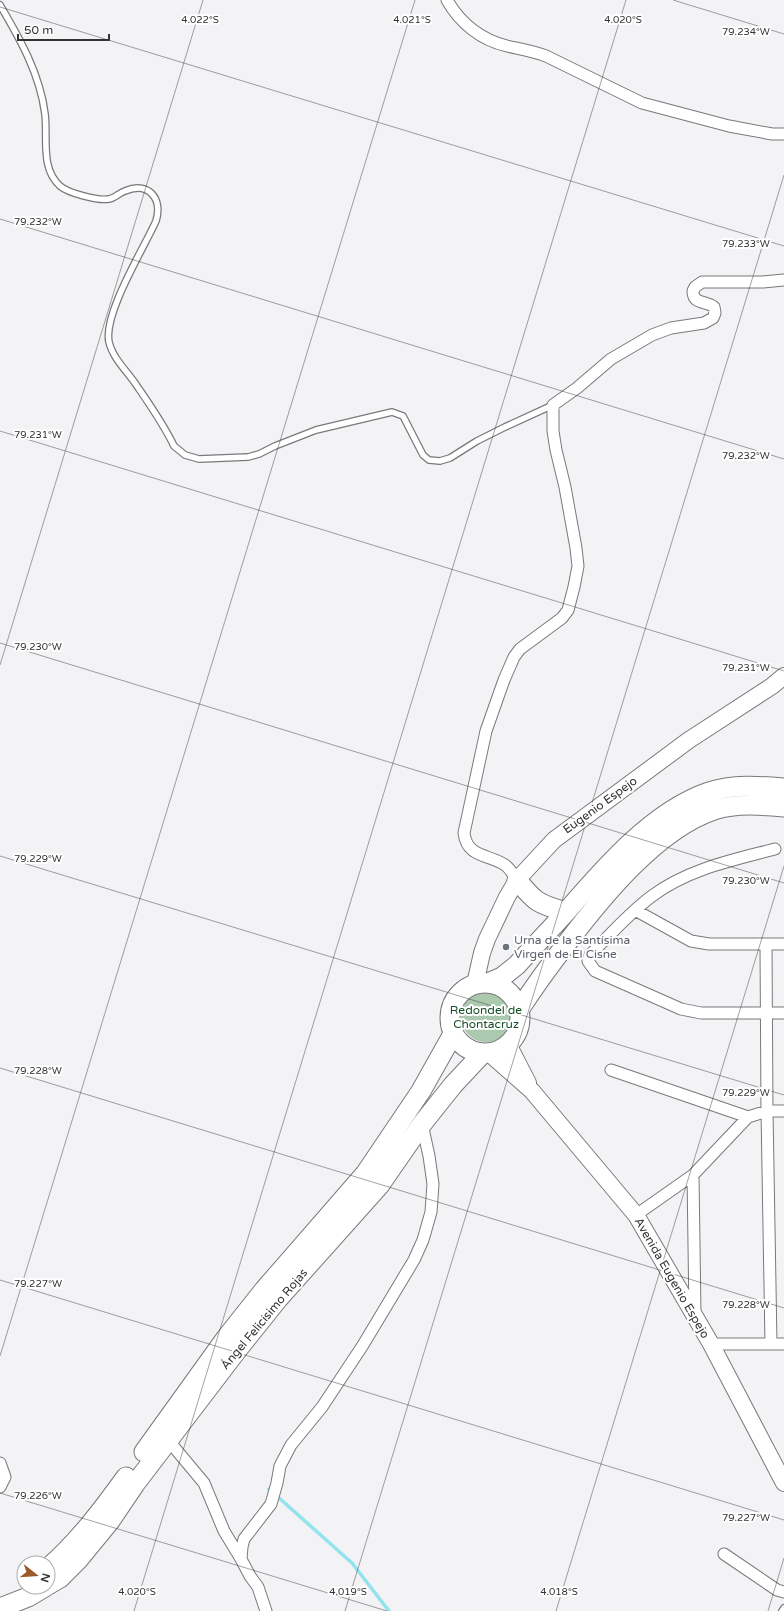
<svg xmlns="http://www.w3.org/2000/svg" width="784" height="1611" font-family="'Varela Round',sans-serif">
  <style>
    .green { fill: #aac9af }
    .lines { fill: none; stroke-linecap: round; stroke-linejoin: round }
    .stream { stroke: #92e3ee; stroke-width: 3.5 }
    .service-casing { stroke: #79797b; stroke-width: 8 }
    .minor-casing { stroke: #79797b; stroke-width: 13 }
    .secondary-casing { stroke: #79797b; stroke-width: 18 }
    .trunk-casing { stroke: #79797b; stroke-width: 21 }
    .service { stroke: #fff; stroke-width: 5.5 }
    .minor { stroke: #fff; stroke-width: 11 }
    .secondary { stroke: #fff; stroke-width: 16 }
    .trunk { stroke: #fff; stroke-width: 19 }
    .ticks { fill: none; stroke: #333334; stroke-width: 1; stroke-opacity: 0.45 }
    .worship-dot { fill: #6b7280; stroke: #fff; stroke-width: 1.5 }
    .labels { text-anchor: middle; stroke-width: 4; stroke-linejoin: round; paint-order: stroke }
    .street-label { font-size: 12px; fill: #333334; stroke: #fff }
    .worship-label { font-size: 12px; fill: #5b616d; stroke: #fff; text-anchor: start }
    .park-label { font-size: 12px; fill: #174f27; stroke: #fff }
    .ticks-label { font-size: 10px; text-anchor: middle; fill: #333334; stroke: #fff; stroke-width: 4; stroke-linejoin: round; paint-order: stroke }
  </style>
  <rect width="100%" height="100%" fill="#f3f3f6"/>
  <path class="green" d="M461 1017a25 25 0 1 1 50 0a25 25 0 1 1-50 0Z"/>
  <g class="lines">
    <path class="stream" d="M269 1489 352 1563 389 1611"/>
    <defs>
      <path id="service" d="M0 5C20 39 40 74 45 114 48 138 40 168 60 186 68 193 98 201 109 199 115 198 119 193 125 191 148 181 163 198 156 221 144 248 103 314 109 342 113 359 128 372 137 386 150 405 164 425 174 446L185 455 199 459 248 457 259 454 275 446 316 430 392 412 403 416 423 455 429 460 440 461 450 458 477 441 505 427 553 405
        M782 1611 784 1608"/>
      <path id="minor" d="M447 0C460 23 481 40 507 46 520 49 533 51 546 56L642 103 729 126 772 134H784
        M775 849C733 860 688 869 652 896 629 913 610 935 590 955L588 961 595 971 681 1009 701 1013H784
        M517 880C513 875 510 868 505 865 489 854 467 858 464 833L486 731 504 680 514 657 520 649 562 618 568 610 574 587 578 566 576 548 565 487 556 450 553 431V405L577 388 611 359 652 335 671 328 704 323 713 318 715 313 714 307C705 300 693 305 693 291L695 287 702 282H763L784 280
        M635 910 691 941 709 944H784
        M766 945 767 1111 771 1344
        M611 1070 748 1117
        M693 1175 695 1314
        M636 1215 693 1175 748 1117 767 1111H784
        M711 1344H784
        M168 1440 204 1483 224 1531 241 1559
        M0 1463 5 1477 0 1487
        M724 1554 777 1590 784 1592
        M266 1611 258 1587 250 1576 241 1559 242 1547 244 1539 271 1504 277 1483 280 1466 291 1445 322 1407 363 1345 414 1260 423 1240 431 1212 433 1184 429 1156 422 1124"/>
      <path id="secondary" d="M475 984 482 953 487 939 507 897 517 880 554 840 689 740 772 686 784 676
        M508 1044 528 1083
        M490 1054 532 1091 636 1215 711 1344 784 1483"/>
      <path id="trunk" d="M517 880C535 902 538 904 566 912
        M488 983 502 977 517 965C533 947 550 930 566 912 604 868 653 811 709 792 733 784 759 786 784 788
        M450 1018a35 35 0 1 1 70 0a35 35 0 1 1-70 0Z
        M519 1010C534 987 550 965 567 943 602 897 657 829 714 810 737 803 761 805 784 807
        M144 1452 226 1338 264 1290 365 1174 421 1091 453 1034
        M48 1568C78 1542 103 1509 126 1477
        M48 1585 60 1578 78 1560 110 1521 135 1484 238 1349 278 1299 379 1186 422 1124 453 1085 482 1054
        M0 1608 28 1597 45 1587"/>
    </defs>
    <use href="#service" class="service-casing"/>
    <use href="#minor" class="minor-casing"/>
    <use href="#secondary" class="secondary-casing"/>
    <use href="#trunk" class="trunk-casing"/>
    <use href="#service" class="service"/>
    <use href="#minor" class="minor"/>
    <use href="#secondary" class="secondary"/>
    <use href="#trunk" class="trunk"/>
  </g>
  <path class="ticks" d="M673 0 784 34M0 7 784 246M0 219 784 459M0 431 784 671M0 643 784 883M0 665 203 0M0 856 784 1095M0 1068 784 1308M0 1280 784 1520M0 1356 415 0M0 1493 387 1611M134 1611 626 0M345 1611 784 175M556 1611 784 866M768 1611 784 1558"/>
  <circle class="worship-dot" cx="506" cy="947" r="4"/>
  <g class="labels">
    <g class="street-label">
      <text transform="translate(600 805) rotate(-36)" y="4">Eugenio Espejo</text>
      <text transform="translate(672 1278) rotate(60)" y="4">Avenida Eugenio Espejo</text>
      <text transform="translate(264 1319) rotate(-50)" y="4">Ángel Felicísimo Rojas</text>
    </g>
    <g class="worship-label">
      <text x="514" y="944">Urna de la Santísima<tspan x="514" dy="14">Virgen de El Cisne</tspan></text>
    </g>
    <g class="park-label">
      <text x="486" y="1014">Redondel de<tspan x="486" dy="14">Chontacruz</tspan></text>
    </g>
  </g>
  <g class="ticks-label">
    <text x="200" y="23">4.022°S</text>
    <text x="412" y="23">4.021°S</text>
    <text x="623" y="23">4.020°S</text>
    <text x="746" y="35">79.234°W</text>
    <text x="38" y="225">79.232°W</text>
    <text x="746" y="247">79.233°W</text>
    <text x="38" y="438">79.231°W</text>
    <text x="746" y="459">79.232°W</text>
    <text x="38" y="650">79.230°W</text>
    <text x="746" y="671">79.231°W</text>
    <text x="38" y="862">79.229°W</text>
    <text x="746" y="884">79.230°W</text>
    <text x="38" y="1074">79.228°W</text>
    <text x="746" y="1096">79.229°W</text>
    <text x="38" y="1287">79.227°W</text>
    <text x="746" y="1308">79.228°W</text>
    <text x="38" y="1499">79.226°W</text>
    <text x="746" y="1521">79.227°W</text>
    <text x="137" y="1595">4.020°S</text>
    <text x="348" y="1595">4.019°S</text>
    <text x="559" y="1595">4.018°S</text>
  </g>
  <g transform="translate(36 1575) rotate(107)"><circle r="19" fill="#ffffff" stroke="#adadae"/>
  <path d="M0-3L7 15L0 10L-7 15Z" fill="#9c5929"/>
  <text y="-6" font-size="11" font-weight="bold" text-anchor="middle" fill="#333334">N</text>
  </g>
  <path d="M18 34v6h91v-6" fill="none" stroke="#333334" stroke-width="2"/>
  <text x="24" y="34" font-size="12" fill="#333334" stroke="#ffffff" stroke-width="3" paint-order="stroke">50 m</text>
</svg>
